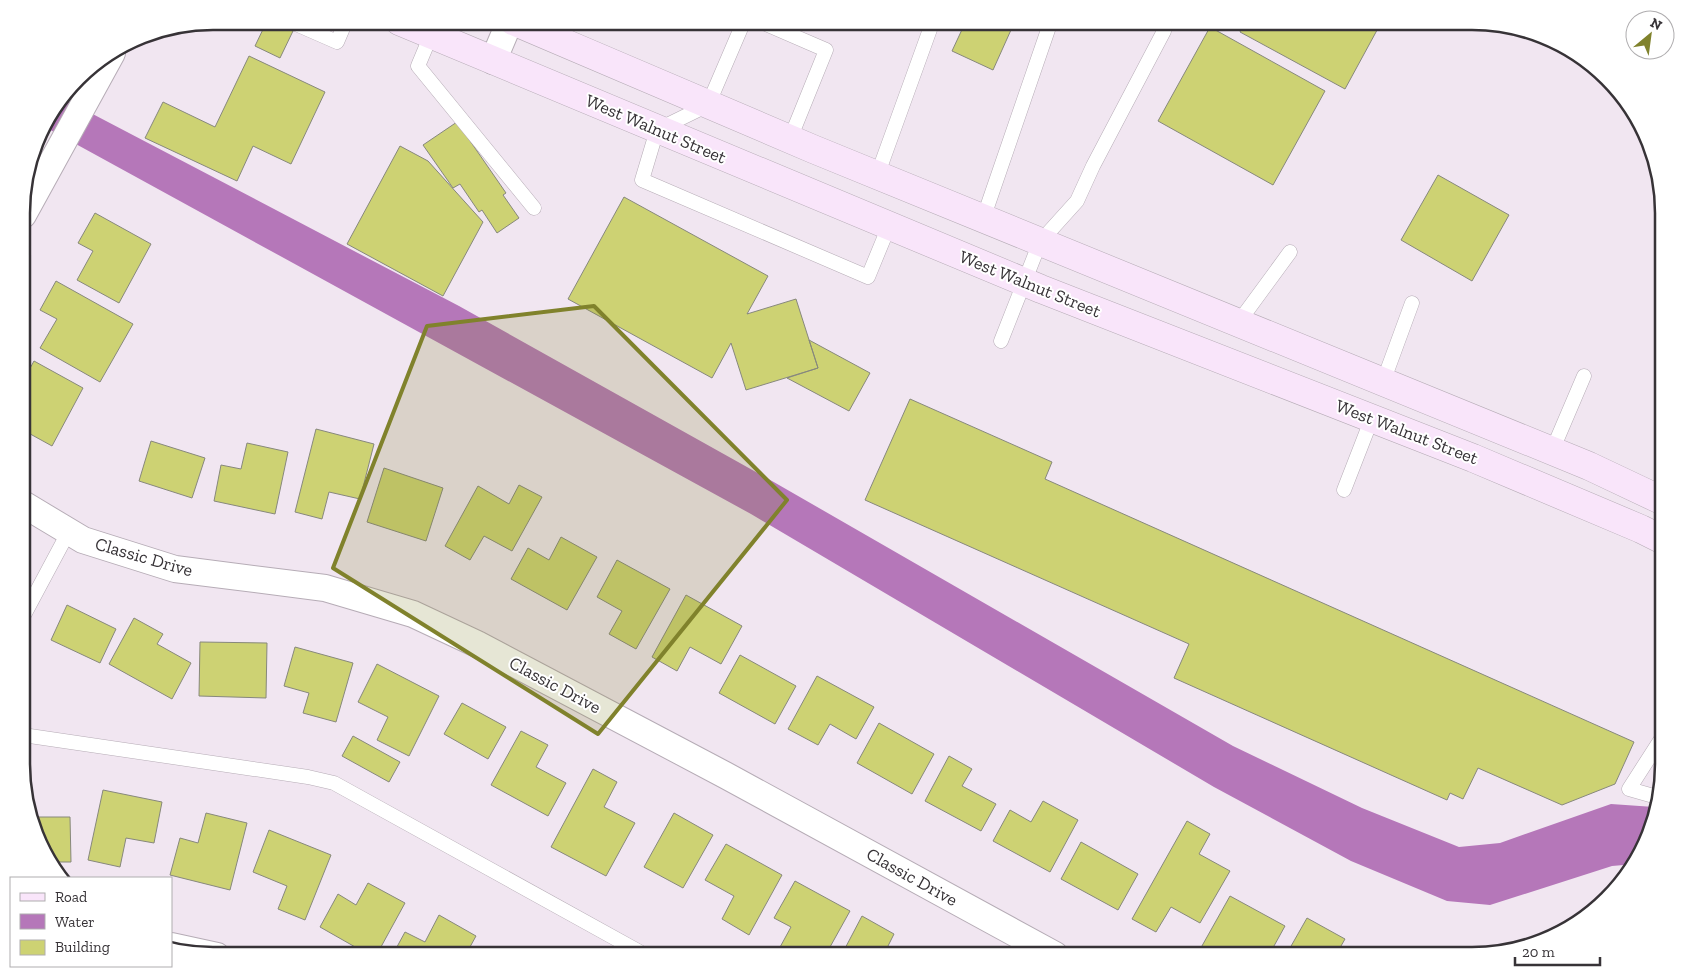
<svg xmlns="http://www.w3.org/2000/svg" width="1685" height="977" font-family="'Zilla Slab',serif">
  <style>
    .water { fill: #b577b9 }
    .building { fill: #cdd273; stroke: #87887c }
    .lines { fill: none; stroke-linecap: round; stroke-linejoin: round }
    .lane-casing { stroke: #b6acb6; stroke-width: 15 }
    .street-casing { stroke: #b6acb6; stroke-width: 28 }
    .secondary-casing { stroke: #b6acb6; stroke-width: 29 }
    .lane { stroke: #fff; stroke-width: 14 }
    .street { stroke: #fff; stroke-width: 26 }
    .secondary { stroke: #f9e5fa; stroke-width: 28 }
    .marked { fill: #80822c; fill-opacity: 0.2; stroke: #80822c; stroke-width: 4; stroke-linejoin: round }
    .labels { text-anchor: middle; stroke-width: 4; stroke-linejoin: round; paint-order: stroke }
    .street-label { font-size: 18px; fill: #373337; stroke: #fff }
    .rim { fill: none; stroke: #373337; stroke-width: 2.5 }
  </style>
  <rect width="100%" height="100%" fill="#f1e6f1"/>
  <path class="water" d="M64 99 459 306 772 481 1233 746 1362 808 1459 847 1500 843 1611 804 1654 807 1638 860 1635 864 1612 866 1490 905 1447 901 1351 861 1214 787 751 514 43 126Z"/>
  <path class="building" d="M267 21H273L293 31 280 58 255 46Z
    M966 21H1015L993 70 952 51Z
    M1245 21H1382L1345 89 1240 32Z
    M1210 27 1325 91 1273 185 1158 121Z
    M249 56 325 92 291 164 253 146 237 181 145 138 163 102 215 127Z
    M457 122 506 193 503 195 519 218 497 233 482 210 479 212 460 184 453 188 423 145Z
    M400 146 428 161 483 222 443 296 347 244Z
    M1438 175 1509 215 1472 281 1401 240Z
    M624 197 768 276 747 314 796 299 818 368 746 390 731 343 712 378 568 299Z
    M95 213 151 244 119 303 77 280 93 251 78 243Z
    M56 281 133 324 100 382 40 348 57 319 40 310Z
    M809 340 870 373 849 411 787 378 818 368Z
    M34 361 83 388 52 446 23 430V405L29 394 23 391V381Z
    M910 399 1052 462 1045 479 1634 742 1615 784 1562 805 1478 768 1463 799 1450 793 1447 800 1174 678 1189 644 865 500Z
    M316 429 374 444 360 499 329 492 322 519 295 512Z
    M151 441 205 458 192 498 139 481Z
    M247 443 288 452 275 514 214 501 221 465 241 469Z
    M384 468 443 488 426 541 367 522Z
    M519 485 542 497 512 551 484 536 470 560 445 546 478 486 509 504Z
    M561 537 597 557 567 610 511 579 528 548 549 560Z
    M617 560 670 589 636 649 609 634 622 611 597 597Z
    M686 595 742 626 721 664 690 647 677 671 652 657Z
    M67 605 116 629 100 663 51 640Z
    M134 618 163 634 157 644 191 663 172 699 109 664Z
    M200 642 267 643 266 698 199 696Z
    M295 647 353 663 336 722 303 713 309 693 284 686Z
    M740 655 796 686 775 724 719 693Z
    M377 664 439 696 409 756 377 740 388 717 358 702Z
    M817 676 874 707 856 739 830 724 818 745 788 729Z
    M462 703 506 727 488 759 444 734Z
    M879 723 934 754 912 794 857 763Z
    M521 731 548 745 536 767 566 783 548 816 491 785Z
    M353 736 400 762 389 782 342 756Z
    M949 756 972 769 962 786 996 804 981 831 925 801Z
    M593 769 617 782 604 807 635 823 606 876 551 847Z
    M103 790 162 802 154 843 126 838 120 867 88 860Z
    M1043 801 1078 820 1050 872 993 841 1010 810 1031 822Z
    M206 813 247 823 230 890 170 875 180 838 198 843Z
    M674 813 713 835 683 888 644 867Z
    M34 817H70L71 862H51Z
    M1187 821 1210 834 1199 854 1230 871 1200 923 1171 907 1156 932 1132 919Z
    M269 830 331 855 305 920 278 909 287 886 253 872Z
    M1081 842 1138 874 1118 910 1061 879Z
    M726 844 782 875 749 935 722 919 734 896 705 880Z
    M795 881 850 911 825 956H791L779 949 791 927 774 918Z
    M368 883 405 903 376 956H371L320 927 338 894 356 905Z
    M1230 896 1285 926 1269 955H1203L1198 953Z
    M439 915 476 936 465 956H392L405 932 425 942Z
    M862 916 894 934 883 956H841Z
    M1307 918 1345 939 1337 953 1342 955H1286Z"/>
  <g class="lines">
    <defs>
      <path id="lane" d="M289 21 337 42 346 21
        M744 21 708 105 657 130 642 180 868 277 889 226
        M759 21 826 50 790 139
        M431 35 418 66 534 208
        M877 176 933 21
        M983 219 1051 21
        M1238 323 1290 252
        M1001 341 1040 242 1077 201 1093 166 1164 31 1165 21
        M1383 382 1412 303
        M1552 451 1584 376
        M1344 490 1372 418
        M23 617 69 531
        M23 735 308 777 334 783 647 956
        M1657 797 1629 789 1663 736"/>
      <path id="street" d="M493 61 510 21
        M23 215 112 53
        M23 504 83 540 175 569 325 588 413 614 477 644 725 775 1055 955
        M171 946 217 956"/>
      <path id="secondary" d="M399 21 1041 289 1473 458 1641 529 1663 540
        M513 21 813 149 1589 466 1663 501"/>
    </defs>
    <use href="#lane" class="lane-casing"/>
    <use href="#street" class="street-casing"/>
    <use href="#secondary" class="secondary-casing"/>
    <use href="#lane" class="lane"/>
    <use href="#street" class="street"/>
    <use href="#secondary" class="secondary"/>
  </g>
  <path class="marked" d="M594 306 787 500 598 734 333 568 427 326Z"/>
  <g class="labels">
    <g class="street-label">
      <text transform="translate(656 129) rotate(23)" y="6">West Walnut Street</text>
      <text transform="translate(1030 284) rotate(22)" y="6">West Walnut Street</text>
      <text transform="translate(1407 432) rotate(21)" y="6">West Walnut Street</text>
      <text transform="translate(144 557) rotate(16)" y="6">Classic Drive</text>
      <text transform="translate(555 685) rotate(28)" y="6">Classic Drive</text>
      <text transform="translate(912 877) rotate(29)" y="6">Classic Drive</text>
    </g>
  </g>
  <path d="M0 0H1685V977H0ZM213 30H1472A183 183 0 0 1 1655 213V764A183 183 0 0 1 1472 947H213A183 183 0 0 1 30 764V213A183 183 0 0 1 213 30Z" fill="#fff" fill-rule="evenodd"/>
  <path class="rim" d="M213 30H1472A183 183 0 0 1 1655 213V764A183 183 0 0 1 1472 947H213A183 183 0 0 1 30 764V213A183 183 0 0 1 213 30Z"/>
  <rect x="10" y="877" width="162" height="90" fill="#ffffff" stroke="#afadaf"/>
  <rect x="20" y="893" width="25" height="8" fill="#f9e5fa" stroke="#afadaf"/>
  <text x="55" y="902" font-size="15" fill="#373337">Road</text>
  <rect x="20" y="914" width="25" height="15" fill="#b577b9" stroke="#afadaf"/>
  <text x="55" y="927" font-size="15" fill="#373337">Water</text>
  <rect x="20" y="940" width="25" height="15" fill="#cdd273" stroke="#afadaf"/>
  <text x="55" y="952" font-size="15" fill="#373337">Building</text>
  <g transform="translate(1650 35) rotate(29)"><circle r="24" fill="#ffffff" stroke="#afadaf"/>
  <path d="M0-4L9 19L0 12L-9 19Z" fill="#80822c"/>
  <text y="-8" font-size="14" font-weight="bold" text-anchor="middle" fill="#373337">N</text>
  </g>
  <path d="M1515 957v8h85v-8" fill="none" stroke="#373337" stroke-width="2.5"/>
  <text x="1522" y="957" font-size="15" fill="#373337" stroke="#ffffff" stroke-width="4" paint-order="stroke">20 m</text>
</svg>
